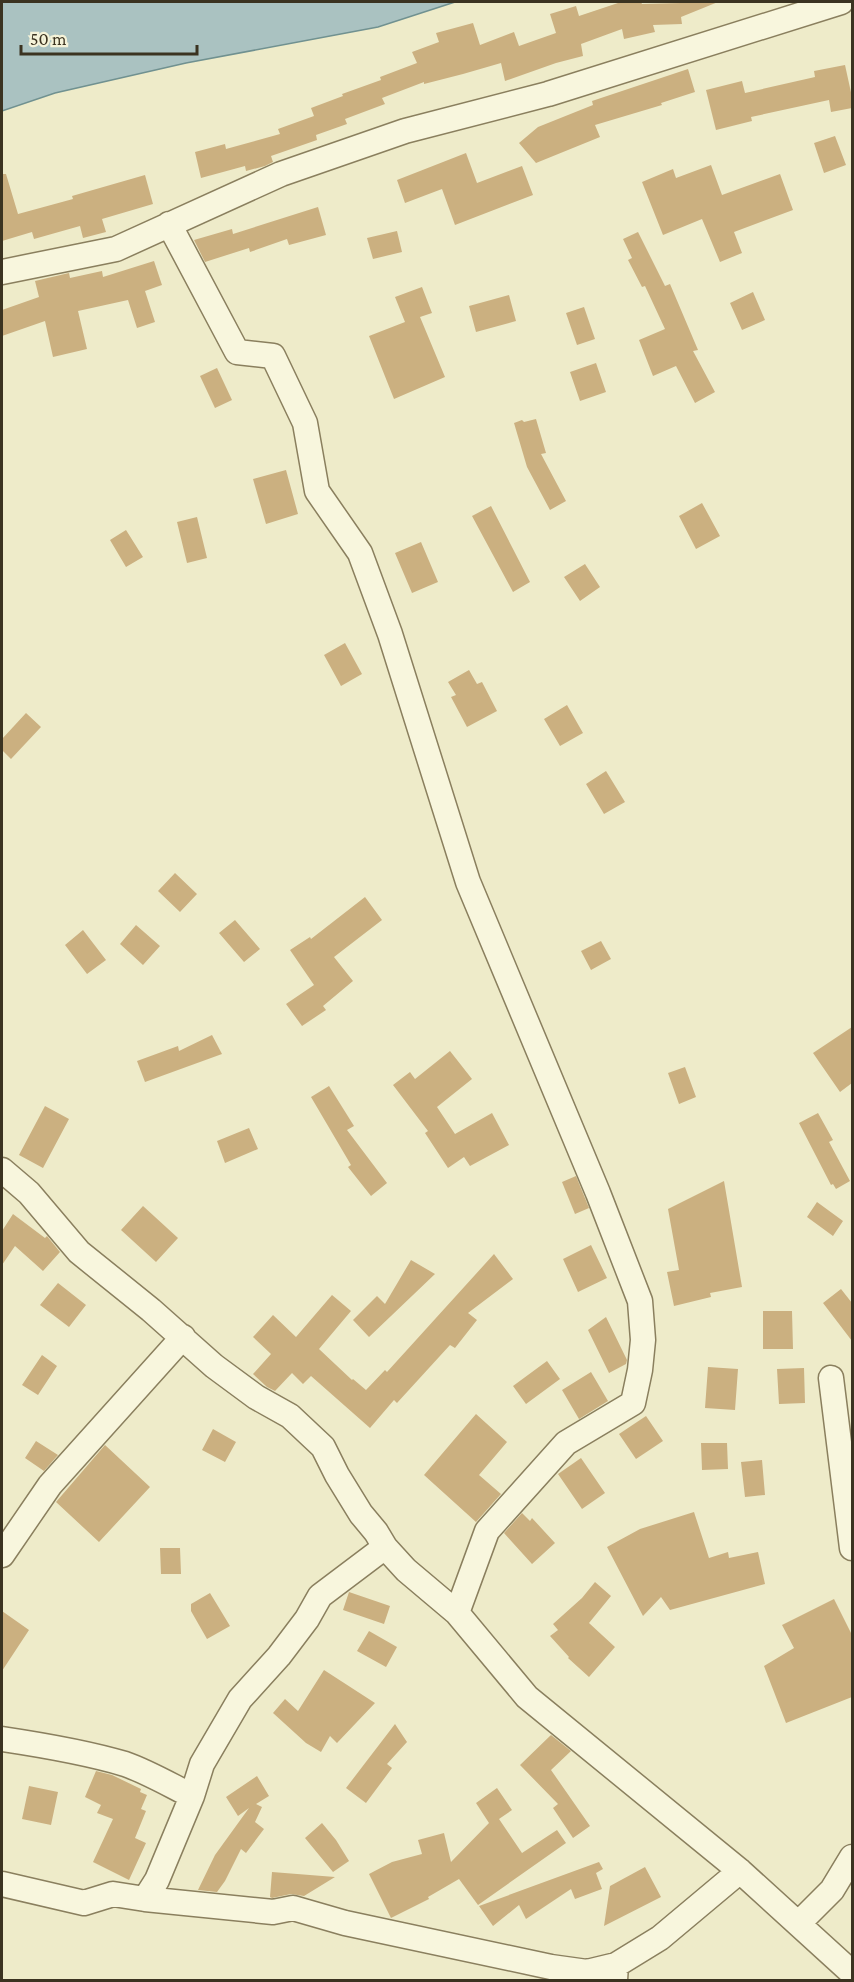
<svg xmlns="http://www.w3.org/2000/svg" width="854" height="1982" font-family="'Crimson Pro',serif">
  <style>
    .water { fill: #aac2c1; stroke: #709190; stroke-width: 1.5 }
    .building { fill: #cbb080 }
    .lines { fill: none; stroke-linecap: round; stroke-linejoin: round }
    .street-casing { stroke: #8a7f5e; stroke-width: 27 }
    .street { stroke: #f8f6dd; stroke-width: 24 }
  </style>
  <rect width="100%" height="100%" fill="#eeebc9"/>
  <path class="water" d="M2 2H455L378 27 186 63 55 93 2 111Z"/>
  <path class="building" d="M621 2H641L642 4 718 2 681 17 682 24 653 25 655 32 624 39 622 29 581 44 583 56 556 63 505 81 501 63 463 74 424 84V82L382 98 385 104 345 119 347 124 316 135 317 140 271 156 273 162 265 166 246 171 245 166 201 178 195 152 225 144 226 149 280 134 278 129 314 116 311 108 343 96 342 94 381 80 380 77 417 63 412 52 439 42 436 33 473 23 480 45 514 32 519 46 556 33 550 14 576 6 579 16Z
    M845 65 852 97V108L831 112 829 100 751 117 752 121 716 130 706 90 742 81 745 93 815 77 814 71Z
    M688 69 695 92 661 103 662 105 595 125 600 137 536 163 519 143 538 127 593 105 592 101Z
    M835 136 846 165 824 173 814 143Z
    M466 153 477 183 522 166 533 195 455 225 442 189 405 203 397 180Z
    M711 165 722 195 780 174 793 210 734 232 742 253 720 262 702 219 663 235 642 182 673 169 676 178Z
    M2 174H6L18 214 73 199 72 196 145 175 153 204 102 219 106 232 83 238 80 226 34 239 32 232 2 241Z
    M318 207 326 235 289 245 287 239 250 252 249 248 205 262 194 240 232 229 233 234Z
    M397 231 402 252 373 259 367 238Z
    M638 232 665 286 670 284 698 350 693 351 715 392 695 403 676 366 653 376 639 340 665 329 645 286 642 287 628 260 632 258 623 239Z
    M154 261 162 285 145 291 155 322 137 328 128 300 78 311 87 349 53 357 45 321 2 336V310L39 297 35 281 69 273 70 278 102 271 103 277Z
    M422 287 432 313 420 317 445 377 394 399 369 336 405 322 395 297Z
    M753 292 765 320 742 330 730 303Z
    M509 295 516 321 476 332 469 306Z
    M584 307 595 339 577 345 566 313Z
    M596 363 606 392 580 401 570 372Z
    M217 368 232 400 215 408 200 376Z
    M536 419 546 453 541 454 566 501 550 510 527 467 514 423 522 420 524 422Z
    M286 470 298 514 266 524 253 479Z
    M702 503 720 536 696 549 679 516Z
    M491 506 530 582 513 592 472 516Z
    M197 517 207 558 187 563 177 522Z
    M126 530 143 557 126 567 110 540Z
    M421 542 438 582 412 593 395 553Z
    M585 564 600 587 580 601 564 577Z
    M345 643 362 674 341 686 324 655Z
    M469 670 477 684 482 682 497 711 467 727 451 697 456 695 448 682Z
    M567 705 583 733 560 746 544 719Z
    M26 713 41 727 11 759 2 750V739Z
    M606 771 625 802 604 814 586 784Z
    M175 873 197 894 180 912 158 891Z
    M365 897 382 920 334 957 353 981 323 1006 326 1010 302 1026 286 1004 314 985 290 950 310 937 311 939Z
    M235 920 260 949 244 962 219 933Z
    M136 925 160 946 143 965 120 944Z
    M83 930 106 960 87 974 65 945Z
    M601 941 611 959 591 970 581 951Z
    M852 1027V1083L840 1092 813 1053Z
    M212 1035 222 1054 145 1082 137 1061 178 1046 179 1051Z
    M450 1051 472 1079 437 1107 455 1134 492 1113 509 1145 470 1166 464 1157 448 1168 425 1133 428 1131 393 1085 410 1072 415 1079Z
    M685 1067 696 1097 679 1104 668 1073Z
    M329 1086 354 1126 347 1130 387 1183 371 1196 348 1167 351 1165 311 1097Z
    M45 1106 69 1119 43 1168 19 1155Z
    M818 1113 833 1140 829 1142 850 1181 836 1189 833 1184 831 1185 799 1123Z
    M249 1128 258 1149 225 1163 217 1141Z
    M576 1176 589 1208 575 1214 562 1182Z
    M724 1181 742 1287 710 1293 711 1297 674 1306 667 1272 679 1270 668 1209Z
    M817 1202 843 1221 833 1236 807 1217Z
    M143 1206 178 1238 156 1262 121 1230Z
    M13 1214 45 1238 47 1236 60 1252 43 1271 15 1246 2 1265V1231Z
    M591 1245 607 1278 578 1292 563 1259Z
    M494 1254 513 1279 468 1313 477 1320 455 1348 450 1345 397 1403 394 1400 370 1428 311 1376 303 1384 292 1373 275 1391 267 1387 253 1374 271 1354 253 1337 273 1315 296 1337 332 1295 351 1311 319 1349 352 1380 353 1379 366 1390 385 1370 387 1372Z
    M411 1260 435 1274 369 1337 353 1320 377 1296 385 1304Z
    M58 1283 86 1305 69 1327 40 1305Z
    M841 1289 852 1303V1341L823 1303Z
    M763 1311H792L793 1349H763Z
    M606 1317 627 1360 626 1364 609 1373 588 1330Z
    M42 1355 57 1366 38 1395 22 1385Z
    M547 1361 560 1379 526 1404 513 1386Z
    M708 1367 738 1369 735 1410 705 1408Z
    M804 1368 805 1403 779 1404 777 1369Z
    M591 1372 608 1401 579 1419 562 1390Z
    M476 1414 507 1442 479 1475 501 1494 476 1522 424 1475Z
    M646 1416 663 1441 636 1459 619 1434Z
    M213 1429 236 1442 225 1462 202 1450Z
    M36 1441 58 1455 44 1471 25 1458Z
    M701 1443H727L728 1469 702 1470Z
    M105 1445 150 1487 99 1542 56 1502Z
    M581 1458 605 1493 582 1509 558 1474Z
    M762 1460 765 1495 745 1497 741 1462Z
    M694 1512 709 1558 728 1552 729 1558 758 1552 765 1584 670 1610 661 1597 643 1616 607 1547 640 1529Z
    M522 1513 530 1521 532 1518 555 1543 532 1564 504 1533Z
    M160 1548H180L181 1574H161Z
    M595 1582 611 1596 589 1623 615 1647 589 1677 568 1658 569 1657 550 1636 558 1630 553 1624 582 1598Z
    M349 1592 390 1606 384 1624 343 1610Z
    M210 1593 230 1626 207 1639 191 1611V1604Z
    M834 1599 852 1635V1697L786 1723 764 1666 794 1648 782 1625Z
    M2 1611 29 1630 2 1671Z
    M369 1631 397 1647 386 1667 357 1651Z
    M324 1670 375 1703 337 1743 330 1736 321 1752 306 1743 273 1713 285 1699 298 1711Z
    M395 1724 407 1742 387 1764 392 1768 366 1803 346 1788Z
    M551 1735 571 1751 551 1770 590 1826 573 1838 553 1808 558 1804 520 1765Z
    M96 1771 112 1775 141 1789 140 1792 147 1795 141 1809 146 1811 135 1838 146 1843 129 1880 93 1862 113 1819 97 1813 101 1805 85 1797Z
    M257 1776 269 1796 256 1804 262 1807 255 1822 264 1829 246 1853 241 1849 225 1881 217 1892 198 1890 215 1855 249 1808 238 1816 226 1797Z
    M29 1786 58 1792 51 1825 22 1819Z
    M497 1788 512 1810 499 1819 522 1853 557 1830 566 1843 478 1905 459 1879 428 1897 429 1899 391 1918 369 1874 392 1862 422 1854 418 1840 444 1833 451 1862 489 1823 476 1803Z
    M322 1823 336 1840 349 1861 333 1872 305 1838Z
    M599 1862 603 1869 596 1873 602 1889 575 1899 571 1889 526 1919 519 1905 493 1926 479 1906Z
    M645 1867 661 1897 604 1926 610 1886Z
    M272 1872 335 1877 304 1896 291 1894 272 1898 270 1897Z"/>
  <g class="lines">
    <defs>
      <path id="street" d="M169 224 237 352 273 356 305 423 317 491 360 553 390 634 468 882 598 1193 640 1301 643 1340 640 1370 633 1403 566 1443 487 1531 457 1613
        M2 272 116 249 281 174 405 131 548 94 841 2
        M2 1170 29 1193 79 1252 151 1310 214 1366 256 1397 290 1416 323 1447 337 1475 361 1514 376 1532 385 1547 406 1570 457 1613 527 1697 740 1871 852 1973
        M831 1378 852 1548
        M2 1555 50 1485 183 1337
        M2 1739C42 1745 85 1752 125 1764 148 1772 170 1785 192 1796
        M2 1884 84 1903 113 1894 145 1899 273 1912 293 1908 345 1923 551 1967 587 1972 616 1965
        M145 1899 157 1880 192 1796 202 1764 240 1699 279 1656 307 1619 320 1596 385 1547
        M799 1923 832 1890 852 1857
        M615 1980 616 1965 660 1938 740 1871"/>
    </defs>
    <use href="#street" class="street-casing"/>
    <use href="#street" class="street"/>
  </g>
  <rect width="854" height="1982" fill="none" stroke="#3b3321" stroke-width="6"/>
  <path d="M21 45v9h176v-9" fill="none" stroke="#3b3321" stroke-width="3"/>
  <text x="30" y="45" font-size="18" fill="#3b3321" stroke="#f5f3d9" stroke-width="4.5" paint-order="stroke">50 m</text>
</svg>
